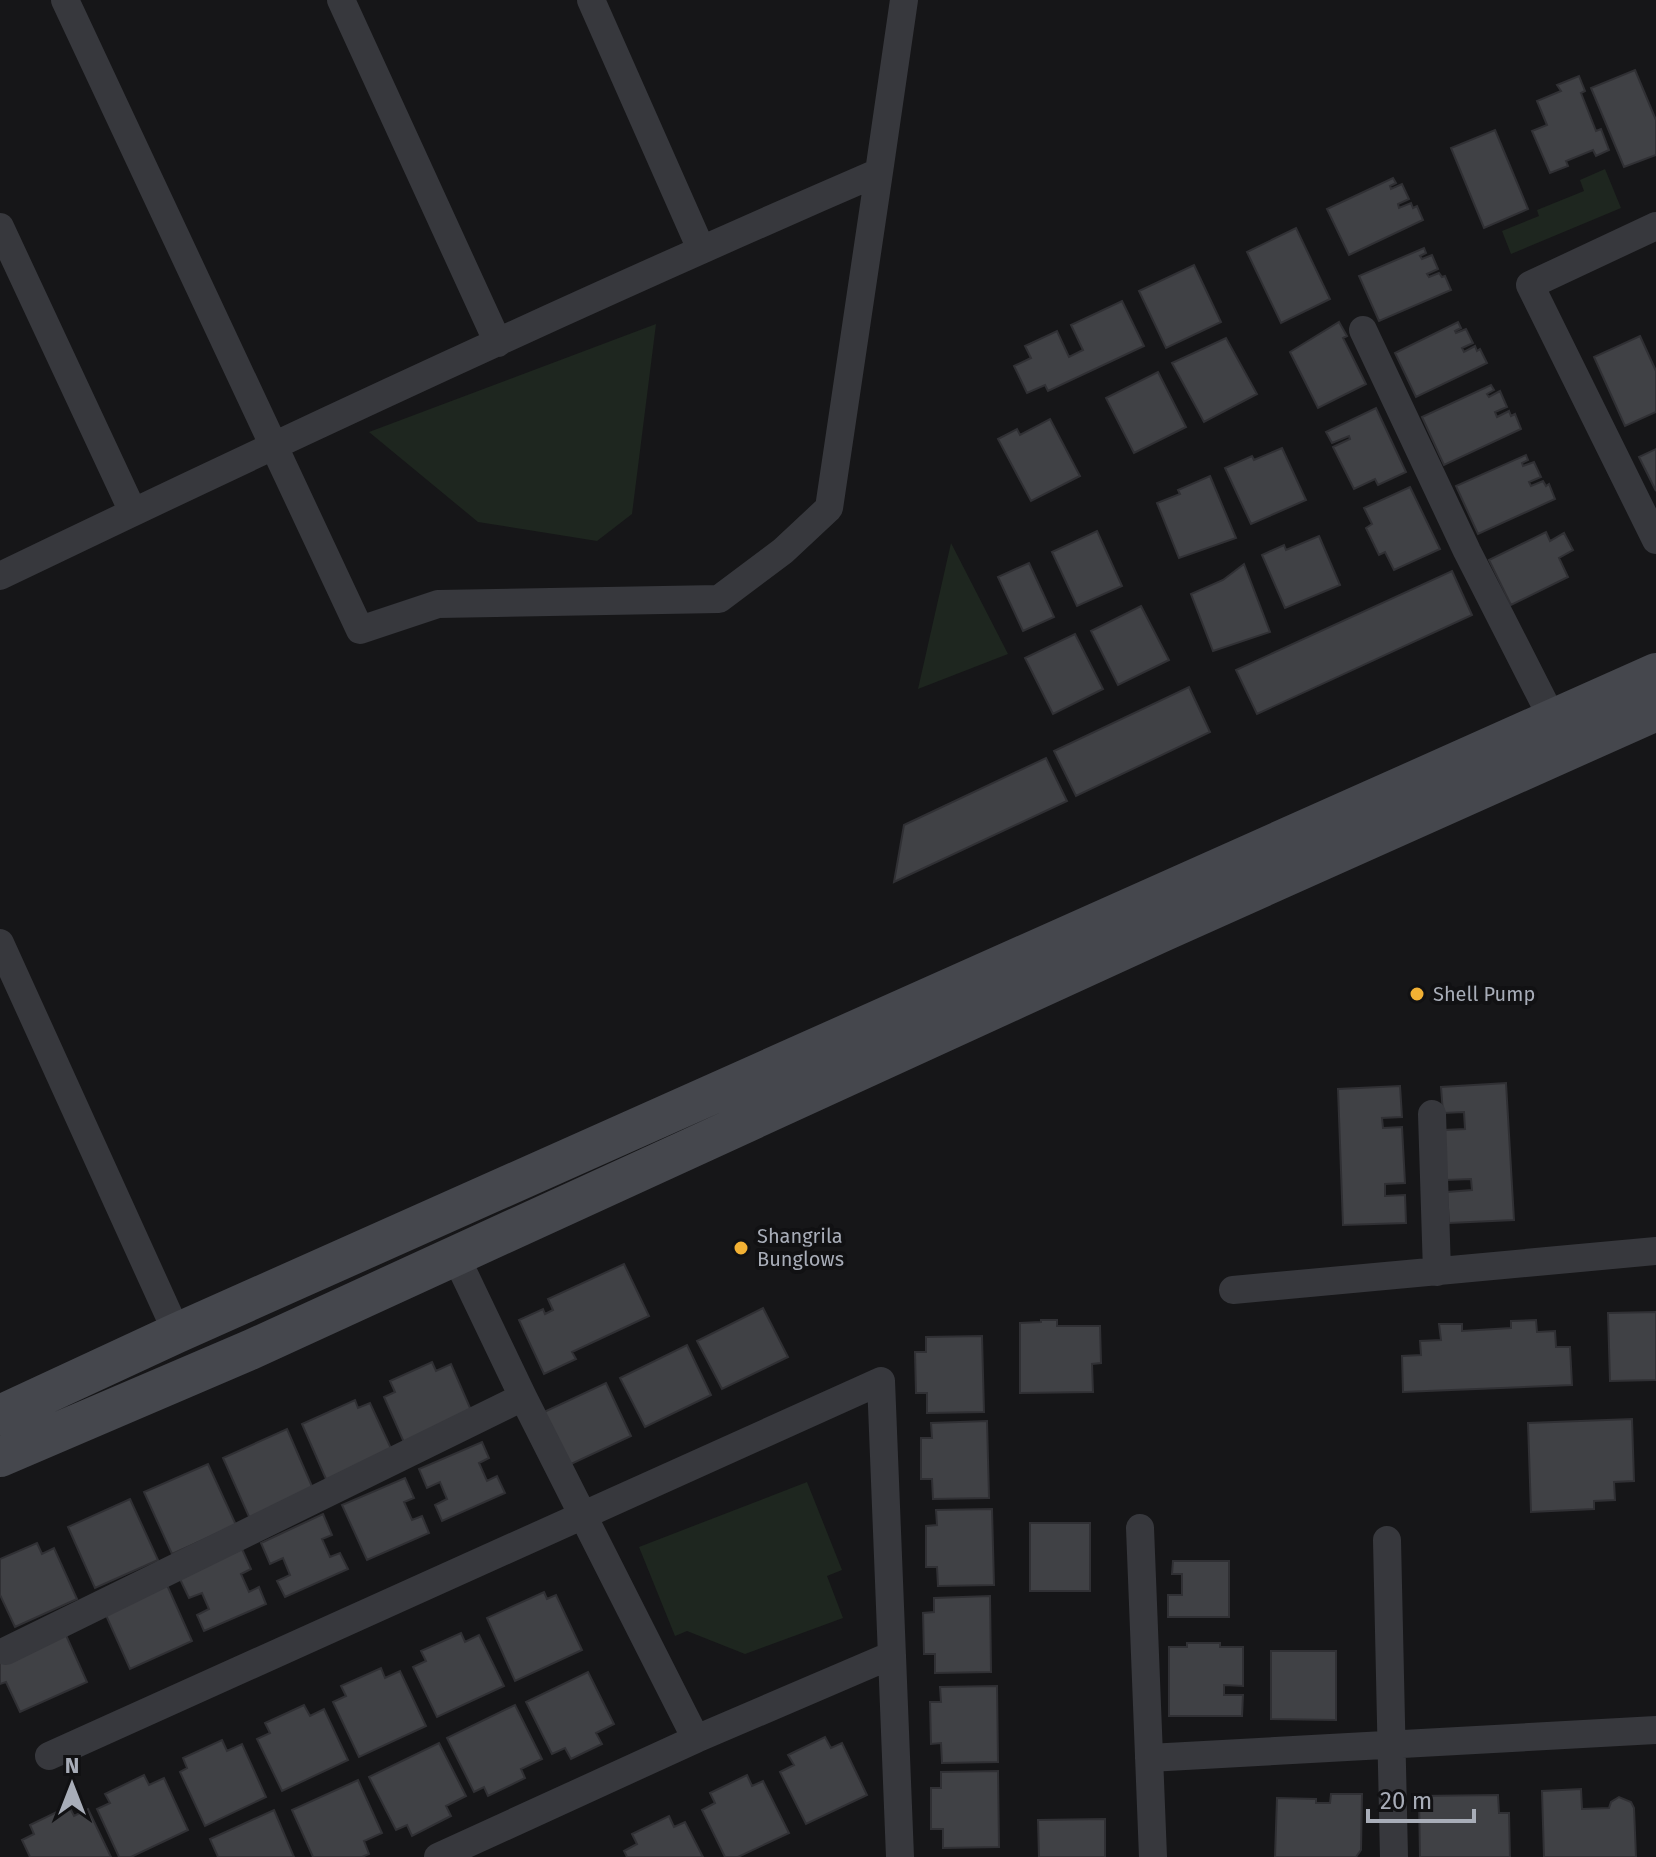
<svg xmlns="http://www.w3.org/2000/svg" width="1656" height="1857" font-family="'Fira Sans',sans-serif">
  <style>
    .green { fill: #1e261f }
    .building { fill: #404145; stroke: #303034; stroke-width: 2 }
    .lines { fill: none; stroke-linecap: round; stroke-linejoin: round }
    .minor { stroke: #37383d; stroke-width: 28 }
    .secondary { stroke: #45474d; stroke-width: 40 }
    .poi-dot { fill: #f2b134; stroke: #111113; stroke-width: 3 }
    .labels { text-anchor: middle; stroke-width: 8; stroke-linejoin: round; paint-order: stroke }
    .poi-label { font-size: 20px; fill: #a8adb8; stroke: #111113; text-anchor: start }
  </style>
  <rect width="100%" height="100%" fill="#161618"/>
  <path class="green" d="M1605 169 1621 208 1511 254 1502 231 1539 216 1537 210 1584 191 1580 180Z
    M656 324 632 514 597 541 478 522 369 432Z
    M951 543 1008 654 918 689Z
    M807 1482 842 1570 827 1576 843 1618 745 1654 687 1631 675 1636 639 1547Z"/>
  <path class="building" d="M1635 70 1656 120V155L1624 167 1591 88Z
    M1579 76 1585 91 1581 93 1596 131 1601 129 1609 150 1596 156 1593 150 1566 161 1568 166 1550 173 1532 131 1547 125 1537 101 1561 91 1557 85Z
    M1495 130 1528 209 1484 228 1451 148Z
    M1393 178 1396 183 1390 186 1391 189 1402 184 1409 199 1398 204 1399 208 1411 203 1413 208 1417 206 1423 220 1349 255 1327 209Z
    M1296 228 1330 299 1281 323 1247 252Z
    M1424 248 1426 253 1420 256 1422 259 1432 255 1438 269 1427 274 1429 277 1439 273 1442 277 1445 276 1451 290 1379 321 1359 276Z
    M1194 265 1221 322 1166 348 1139 291Z
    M1122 301 1144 346 1048 391 1045 385 1027 393 1014 366 1031 358 1025 346 1057 331 1069 357 1083 350 1071 325Z
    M1339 322 1347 336 1343 338 1366 384 1318 408 1290 352Z
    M1458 322 1461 328 1455 331 1456 333 1466 329 1473 343 1462 348 1464 352 1475 346 1477 351 1480 349 1487 363 1416 397 1395 353Z
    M1640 336 1656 371V412L1625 426 1594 357Z
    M1226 338 1257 394 1204 422 1172 363Z
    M1158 372 1186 427 1134 453 1106 398Z
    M1491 385 1494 390 1487 394 1489 397 1500 391 1507 407 1495 412 1497 417 1509 411 1511 416 1515 414 1521 429 1444 465 1422 417Z
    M1376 408 1406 472 1378 485 1375 479 1354 489 1333 447 1350 439 1349 436 1332 443 1326 432Z
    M1050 419 1080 476 1031 501 998 439 1017 429 1020 435Z
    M1282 448 1306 500 1251 524 1225 468 1252 456 1254 460Z
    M1656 449V491L1639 457Z
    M1526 455 1528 460 1522 463 1523 466 1534 462 1541 477 1529 482 1531 486 1543 481 1546 486 1549 484 1555 499 1478 534 1456 486Z
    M1210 476 1236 538 1179 558 1157 503 1180 494 1178 490Z
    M1410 487 1440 549 1394 570 1385 552 1379 555 1366 528 1372 524 1364 508Z
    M1097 531 1122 586 1077 606 1052 552Z
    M1546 532 1550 541 1564 533 1573 550 1559 558 1568 577 1511 605 1489 560Z
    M1319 536 1340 585 1285 608 1262 555 1284 545 1286 550Z
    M1029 563 1054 617 1023 631 998 577Z
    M1244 564 1270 632 1213 651 1191 594 1223 580Z
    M1452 571 1472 615 1257 714 1236 670Z
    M1141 606 1169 660 1118 685 1091 631Z
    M1075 634 1103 689 1053 714 1025 658Z
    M1189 687 1210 732 1076 796 1054 751Z
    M1046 758 1067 801 894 882 904 825Z
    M1506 1083 1514 1220 1449 1223 1447 1192 1472 1190 1471 1179 1446 1180 1444 1130 1465 1129 1464 1112 1443 1113 1441 1087Z
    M1400 1086 1402 1117 1382 1118 1383 1128 1402 1127 1405 1183 1385 1184V1196L1405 1195 1406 1223 1343 1225 1338 1089Z
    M624 1264 649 1316 572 1352 576 1359 544 1374 519 1320 543 1309 545 1314 553 1310 548 1299Z
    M763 1308 788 1357 722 1389 697 1341Z
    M1656 1312V1380L1610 1381 1608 1313Z
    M1041 1320H1057V1326H1100L1101 1363 1092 1364 1093 1392 1020 1393V1323L1041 1322Z
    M1536 1320 1537 1332 1555 1331 1556 1347H1570L1572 1385 1403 1392 1402 1356 1421 1355 1420 1341 1441 1340 1439 1324H1462V1331L1511 1328V1321Z
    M982 1336 984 1412 927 1413V1393H916L915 1352H926V1337Z
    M687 1345 711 1395 645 1427 620 1378Z
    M432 1362 436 1371 451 1364 474 1417 406 1447 384 1397 395 1392 390 1381Z
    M606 1383 631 1436 569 1465 544 1412Z
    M355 1400 358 1408 370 1403 395 1457 329 1486 302 1424Z
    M1632 1419 1634 1481 1614 1482 1615 1500 1594 1501V1509L1531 1512 1528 1423Z
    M987 1421 989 1498 933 1499 932 1479H921V1438H932L931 1423Z
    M287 1429 314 1491 250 1519 223 1458Z
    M482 1442 489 1458 479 1463 487 1481 497 1476 505 1493 442 1521 435 1505 447 1499 440 1482 427 1488 419 1469Z
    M208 1464 236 1525 172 1554 144 1492Z
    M405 1478 414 1498 404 1502 412 1520 422 1516 429 1533 367 1560 342 1505Z
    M130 1499 158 1560 95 1588 68 1527Z
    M992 1509 994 1585 938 1586 937 1567H926V1526L937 1525 936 1510Z
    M323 1514 332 1535 322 1539 330 1557 340 1553 348 1569 285 1597 277 1581 290 1575 283 1558 270 1564 261 1543Z
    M1030 1523H1090V1591H1030Z
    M37 1543 42 1554 54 1548 77 1599 15 1627 0 1595V1559Z
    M242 1549 251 1569 241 1574 249 1592 259 1587 266 1604 204 1631 197 1615 209 1609 202 1593 189 1598 179 1577Z
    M1173 1561H1229V1617H1168V1595H1182V1574H1172Z
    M167 1585 192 1641 130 1669 105 1613Z
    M544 1592 547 1599 556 1595 582 1650 515 1681 487 1618Z
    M990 1596 991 1672 935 1673V1654H924L923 1613 934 1612V1598Z
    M65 1633 87 1682 20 1712 6 1682 0 1684V1661Z
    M461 1633 465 1642 479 1635 504 1686 437 1717 413 1667 426 1661 421 1651Z
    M1187 1643H1220V1647H1243V1686L1224 1685V1695H1243L1242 1716H1169V1647H1187Z
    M1271 1651H1336V1720L1271 1719Z
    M381 1668 385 1678 400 1671 426 1726 359 1757 333 1702 346 1696 341 1686Z
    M588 1672 614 1724 596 1733 602 1744 571 1759 565 1748 552 1754 526 1702Z
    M997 1686 998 1762 942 1763 941 1743 931 1744 930 1702H941L940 1687Z
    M304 1705 310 1716 324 1709 348 1760 282 1791 257 1739 270 1733 265 1723Z
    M515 1705 542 1759 521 1769 525 1778 488 1796 484 1787 474 1792 447 1738Z
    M825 1737 831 1748 842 1743 867 1795 806 1824 780 1772 794 1765 788 1755Z
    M222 1740 227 1751 242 1744 266 1797 205 1826 180 1772 187 1768 183 1758Z
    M439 1743 466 1796 446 1806 451 1816 412 1836 407 1825 396 1830 369 1777Z
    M998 1771 999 1847 943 1848V1829H931V1788H941V1772Z
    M144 1775 149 1785 164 1778 188 1830 131 1857H119L97 1809 110 1803 105 1794Z
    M747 1775 752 1786 763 1781 789 1833 738 1857H725L702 1810 715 1803 710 1793Z
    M358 1780 382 1833 364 1841 369 1854 362 1857H313L292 1810Z
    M1581 1789 1582 1809 1609 1808 1611 1802 1619 1797 1631 1802 1634 1808 1636 1857H1544L1542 1791Z
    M1331 1794H1362L1361 1850 1356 1857H1275L1277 1798 1316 1799V1803H1330Z
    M1498 1795 1499 1813H1509L1510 1857H1420L1419 1796Z
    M69 1806 74 1816 88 1809 111 1857H30L22 1840 34 1834 30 1825Z
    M274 1810 294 1857H218L210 1839Z
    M669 1816 674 1827 685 1822 703 1857H627L624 1851 637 1844 632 1834Z
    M1105 1819V1857H1039L1038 1820Z"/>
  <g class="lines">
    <path class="minor" d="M341 0 498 343
      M591 0 701 249
      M879 172 904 0
      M1656 226 1530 285 1656 540
      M0 227 133 512
      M1363 330 1467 551 1552 718
      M0 576C291 436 583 300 879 172L829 508 783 551 719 599 438 604 360 630 65 0
      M0 943 177 1333
      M1432 1114 1437 1272
      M455 1255 523 1397 696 1739
      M1233 1290 1656 1251
      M1140 1528 1153 1857
      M1387 1540 1394 1857
      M6 1651 523 1397
      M49 1756 881 1381 900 1857
      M1149 1758 1656 1730
      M438 1857 696 1739 892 1655"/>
    <path class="secondary" d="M0 1415 177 1333 1656 673
      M0 1457 250 1350 1162 932 1656 711"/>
  </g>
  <g class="poi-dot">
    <circle cx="1417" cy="994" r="8"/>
    <circle cx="741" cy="1248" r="8"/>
  </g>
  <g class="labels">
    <g class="poi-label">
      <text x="1433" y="1001">Shell Pump</text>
      <text x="757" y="1243">Shangrila<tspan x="757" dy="23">Bunglows</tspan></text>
    </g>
  </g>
  <g transform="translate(72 1785)" stroke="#111113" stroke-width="6" paint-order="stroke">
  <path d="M0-6L14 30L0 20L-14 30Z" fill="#a8adb8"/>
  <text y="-12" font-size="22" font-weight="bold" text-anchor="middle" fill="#a8adb8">N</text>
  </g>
  <path d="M1368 1809v12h106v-12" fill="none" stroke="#a8adb8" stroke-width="4"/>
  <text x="1380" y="1809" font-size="24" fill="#a8adb8" stroke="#111113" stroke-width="6" paint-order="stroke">20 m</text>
</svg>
